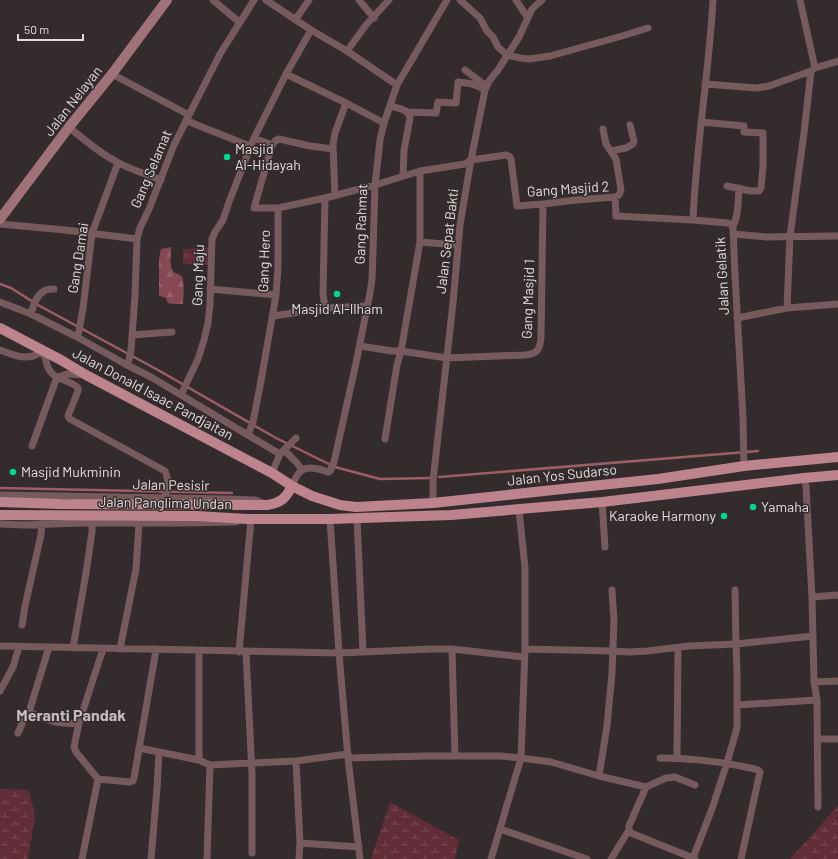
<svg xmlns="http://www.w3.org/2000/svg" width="838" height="859" font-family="Barlow,sans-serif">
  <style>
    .grass { fill: url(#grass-tufts) }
    .forest { fill: url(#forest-firs) }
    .wetland { fill: url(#wetland-marsh) }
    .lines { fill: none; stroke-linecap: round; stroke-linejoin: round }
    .stream { stroke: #9c5d67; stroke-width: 2.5 }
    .street { stroke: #765a5e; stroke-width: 7 }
    .secondary { stroke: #9e7278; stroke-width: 10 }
    .primary { stroke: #bd848d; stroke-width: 10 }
    .poi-dot { fill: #00d98c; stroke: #342b2c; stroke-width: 1.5 }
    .labels { text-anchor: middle; stroke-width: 3; stroke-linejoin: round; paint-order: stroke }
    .street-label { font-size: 14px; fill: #e2dddd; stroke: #342b2c }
    .poi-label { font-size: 14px; fill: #e2dddd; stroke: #342b2c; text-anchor: start }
    .quarter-label { font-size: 16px; font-weight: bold; fill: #c7bcbd; stroke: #342b2c }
  </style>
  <defs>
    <pattern id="grass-tufts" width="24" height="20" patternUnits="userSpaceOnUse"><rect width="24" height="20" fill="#632d37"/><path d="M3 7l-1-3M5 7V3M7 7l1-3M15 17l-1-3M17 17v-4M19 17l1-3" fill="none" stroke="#794b54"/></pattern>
    <pattern id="forest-firs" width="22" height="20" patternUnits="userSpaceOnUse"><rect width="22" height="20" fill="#864954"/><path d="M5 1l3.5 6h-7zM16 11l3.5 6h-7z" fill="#97636c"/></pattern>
    <pattern id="wetland-marsh" width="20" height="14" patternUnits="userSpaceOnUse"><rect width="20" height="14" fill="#632d37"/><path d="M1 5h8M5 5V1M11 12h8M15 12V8" fill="none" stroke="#794b54"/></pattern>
  </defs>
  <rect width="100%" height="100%" fill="#342b2c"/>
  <path class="grass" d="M209 248V265L183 264V249Z"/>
  <path class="forest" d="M171 247C171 253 169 268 174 272 177 274 180 274 182 277 185 283 183 297 183 304H174L168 303 166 298 163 297 159 296V259L161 249Z"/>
  <path class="wetland" d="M0 789 29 790 35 816 28 859H0Z
    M390 802 459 840 455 859H371Z
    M838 806V859H790Z"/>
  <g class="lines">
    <path class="stream" d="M0 284 11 288 38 305 158 370 276 438 335 467 380 479 431 478
      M439 477 758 451
      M0 488 232 493"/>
    <path class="street" d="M213 0 239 22
      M266 0 311 30 347 51 397 85
      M359 0 374 18
      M460 0 480 18 487 31 493 37 498 47 507 55 520 58 529 59 550 56 622 36 648 28
      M516 0 528 18
      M713 0C709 73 696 146 693 220L728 223 731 224 733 228 735 275 743 418 744 466
      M800 0 815 68
      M295 20 309 0
      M347 51 366 25 389 0
      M465 70 486 86
      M112 74 189 115
      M286 74 346 103 384 123
      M705 84 757 88 769 86 811 71 815 68 838 61
      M390 106C397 108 409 109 410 118L404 150 403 176
      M408 112 436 113 438 102 456 103 458 82C468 83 476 84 485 90
      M186 120 197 125 250 146
      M701 122 744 126V132L763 133V166L761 188 759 191H751L727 186
      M69 127C84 140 100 153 117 162 131 170 147 174 161 180
      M603 129 606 144 616 159 621 190 619 195 615 197
      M254 138 272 145 254 208H278L325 198 375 185 420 171 465 164 471 160 506 155 510 157 511 159 517 206 543 204 576 200 615 197 616 216 693 220
      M272 145 275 141 279 139 310 146 333 149
      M611 151 626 148 633 144 634 141 630 125
      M335 196 333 144 335 133 346 103
      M0 224 65 230 137 239
      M733 226C739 215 738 200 739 188
      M733 234 766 237 838 236
      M420 242 457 245
      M210 289 276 295
      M0 302 31 314 77 337 127 365 151 377 263 444 280 454 272 473
      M326 308 367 306
      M787 308 790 236 804 133 811 71
      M31 314C33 306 36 295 44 291 47 289 51 289 54 289
      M273 316 326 308 324 301 323 293 325 198
      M737 318 787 308 838 304
      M132 335 172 332
      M77 337 79 331 83 308 92 233 118 163
      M360 346 392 351H401L447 358 525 355C538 354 540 349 541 337L543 204
      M0 350C10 354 22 359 33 356 36 355 39 353 42 351 48 359 44 368 55 376 62 381 72 381 78 388V391L68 416 70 419 165 471C169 479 169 491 163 498
      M127 365 129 360 131 350 135 296 137 239 140 228 149 209 174 145 189 115 220 54 254 0
      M57 377 67 374 84 375
      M181 395 198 359 204 340 208 323 210 304 212 239 215 232 223 220 229 202 254 138 286 74 311 30
      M248 435 253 422 261 381 276 295 278 267V208
      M385 439 397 365 401 351 420 242V171
      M32 446 57 377
      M284 450 297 463 302 470
      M281 453 296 438
      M804 478 806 486 812 597 814 682 817 700 818 807
      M292 486C294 482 296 475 300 472 306 465 321 469 328 472L330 471 334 462 356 363 370 293 372 279 373 251 375 185 380 140 384 123 397 85 447 0
      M0 495 227 499 255 500 263 503
      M602 502 605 547
      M433 503V481L453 303 460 225 471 160 485 90 489 81 498 70 519 37 532 9 542 0
      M357 518 363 652
      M330 519 339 653 348 758 360 859
      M0 524 24 525 81 523H179L236 522
      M812 597 838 595
      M22 625 25 606 41 535 42 524
      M0 646 339 653 430 649H452L524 657
      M49 647 29 712C48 720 57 725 79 723
      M73 648 86 573 92 532V523
      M103 649 79 723 74 747 76 752 98 779 130 782 133 781 134 778 156 650
      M120 649 136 569 139 523
      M452 649 455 756
      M525 649 612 651 629 652 647 651 689 646 736 644 813 636
      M239 652 251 519
      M246 652 252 774V853
      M814 682 838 681
      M0 691 13 667 19 647
      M737 705 817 700
      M18 733 24 719 29 712
      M817 739H838
      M139 748 199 760V651
      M348 758 427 756H501L521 758 551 762 599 776 646 787
      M660 758C692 758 724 762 755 769L758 770 760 772 741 859
      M677 758 678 648
      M199 760 210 765 207 859
      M296 761 300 843 359 847
      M210 765 296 761 348 754
      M599 776 607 726 612 673 614 621 612 590
      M500 829 587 859
      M693 858 631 833 629 830V826L646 787 666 778 675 777 695 785
      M82 859 98 779
      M151 859 157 788 159 752
      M299 859 300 843
      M491 859 521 758 525 649V568L519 510
      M611 859 629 830
      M695 859 693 858 713 806 727 763 737 728V674L736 644 735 590"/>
    <path class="secondary" d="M0 219 69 127 112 74 167 0"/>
    <path class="primary" d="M0 328 61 360 86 375 272 473 292 486 312 496 340 505 356 507 433 503 553 490 658 479 744 466 838 457
      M0 502 60 504 267 505C281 503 286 498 292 486
      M0 515 197 516 247 519H330L451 515 602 502 804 478 838 475"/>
  </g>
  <g class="poi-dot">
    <circle cx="227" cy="157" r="4"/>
    <circle cx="337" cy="294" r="4"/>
    <circle cx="13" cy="472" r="4"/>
    <circle cx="753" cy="507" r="4"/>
    <circle cx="724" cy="516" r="4"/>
  </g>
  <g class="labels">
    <g class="street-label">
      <text transform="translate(73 101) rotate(-52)" y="5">Jalan Nelayan</text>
      <text transform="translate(151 169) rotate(-67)" y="5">Gang Selamat</text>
      <text transform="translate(568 189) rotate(-4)" y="5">Gang Masjid 2</text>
      <text transform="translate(361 224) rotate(-88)" y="5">Gang Rahmat</text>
      <text transform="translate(447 241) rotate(-83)" y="5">Jalan Sepat Bakti</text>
      <text transform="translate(78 258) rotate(-81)" y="5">Gang Damai</text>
      <text transform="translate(264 261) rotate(-88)" y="5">Gang Hero</text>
      <text transform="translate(198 275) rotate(-88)" y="5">Gang Maju</text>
      <text transform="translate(722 276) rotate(-93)" y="5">Jalan Gelatik</text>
      <text transform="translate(528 299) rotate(-88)" y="5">Gang Masjid 1</text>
      <text transform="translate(153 394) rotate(28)" y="5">Jalan Donald Isaac Pandjaitan</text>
      <text transform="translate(562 475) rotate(-6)" y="5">Jalan Yos Sudarso</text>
      <text transform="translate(171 485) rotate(1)" y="5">Jalan Pesisir</text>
      <text transform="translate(165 503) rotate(1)" y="5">Jalan Panglima Undan</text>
    </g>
    <g class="poi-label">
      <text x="235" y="154">Masjid<tspan x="235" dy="16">Al-Hidayah</tspan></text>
      <text x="337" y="314" text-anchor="middle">Masjid Al-Ilham</text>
      <text x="21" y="477">Masjid Mukminin</text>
      <text x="761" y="512">Yamaha</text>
      <text x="716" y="521" text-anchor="end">Karaoke Harmony</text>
    </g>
    <g class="quarter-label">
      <text x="71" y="721">Meranti Pandak</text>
    </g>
  </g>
  <path d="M18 34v6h65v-6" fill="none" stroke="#e2dddd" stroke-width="2"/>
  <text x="24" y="34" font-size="12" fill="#e2dddd" stroke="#342b2c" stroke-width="3" paint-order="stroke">50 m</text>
</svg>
